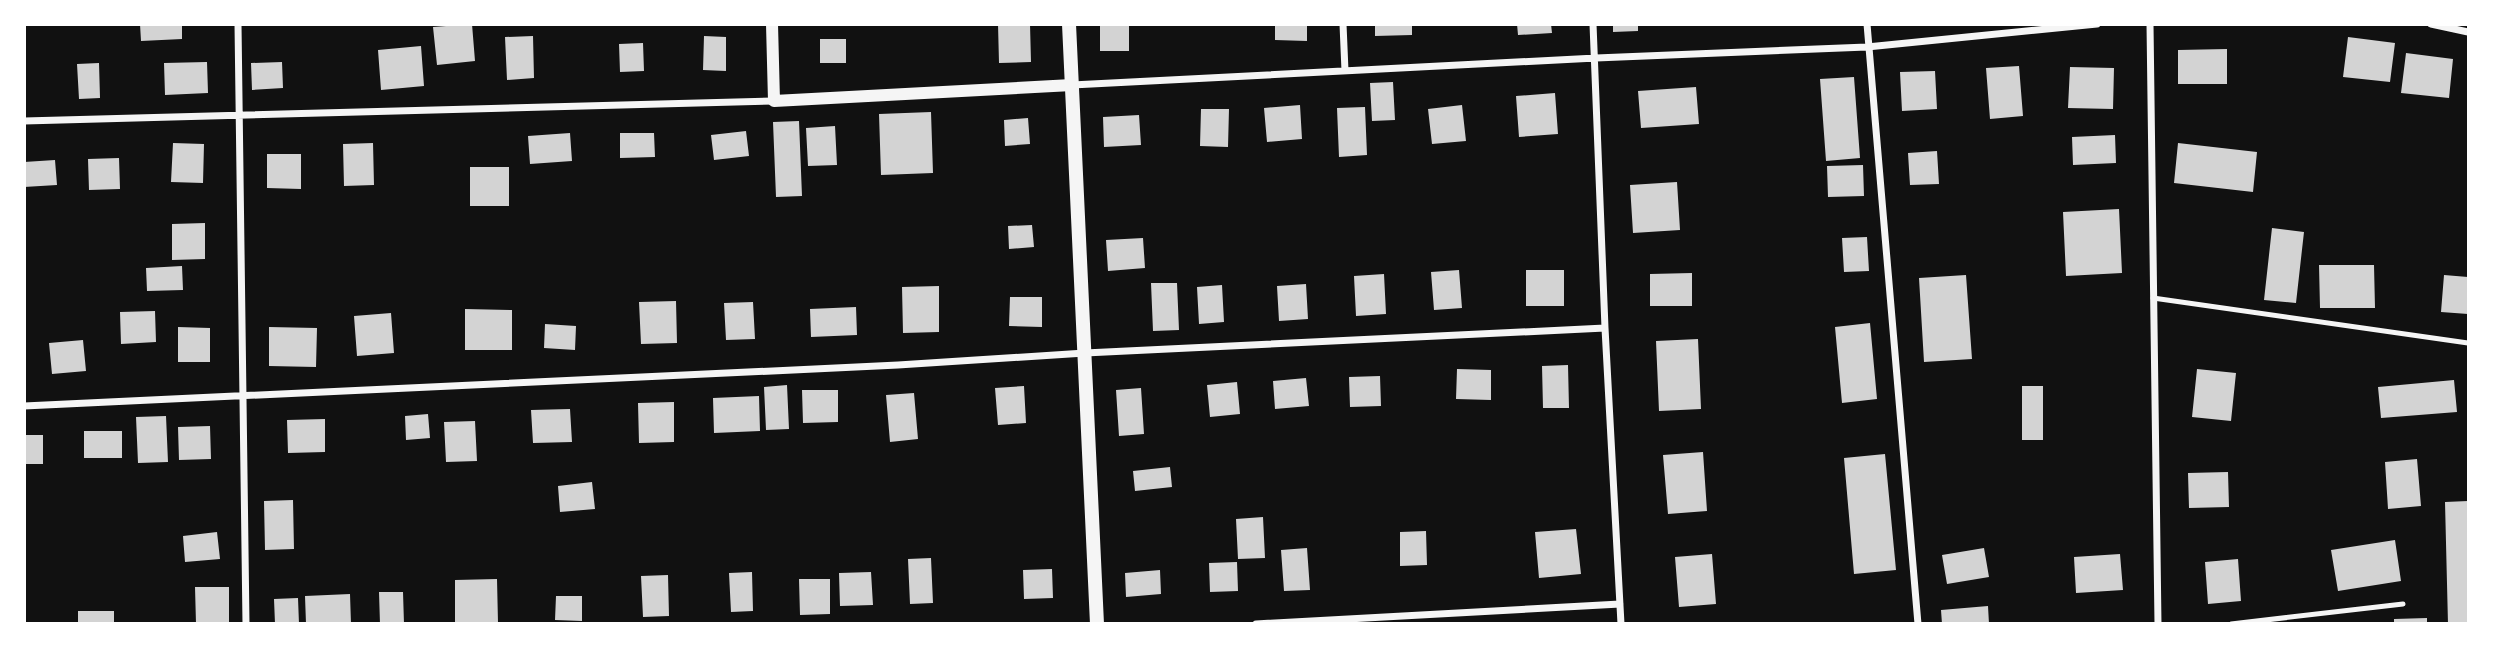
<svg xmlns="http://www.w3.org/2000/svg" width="2493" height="648" font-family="Montserrat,sans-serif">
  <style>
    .building { fill: #d3d3d3 }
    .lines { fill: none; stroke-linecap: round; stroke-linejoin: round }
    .service { stroke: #f5f5f5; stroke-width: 5 }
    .minor { stroke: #f5f5f5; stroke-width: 7 }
    .tertiary { stroke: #f5f5f5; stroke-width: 12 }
    .secondary { stroke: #f5f5f5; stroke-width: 14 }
  </style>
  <rect width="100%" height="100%" fill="#111"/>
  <path class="building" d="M140 24H182V39L141 41Z
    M472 24 475 61 437 65 433 27Z
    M998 24H1030L1031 62 999 63Z
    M1100 24H1129V51H1100Z
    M1275 24H1307V41L1275 40Z
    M1375 24H1412V35L1375 36Z
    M1517 24H1551L1552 33 1518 35Z
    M1613 24H1638V31L1613 32Z
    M533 36 534 78 507 80 505 37Z
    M704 36 726 37V71L703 70Z
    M2348 37 2395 43 2390 82 2343 77Z
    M820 39H846V63H820Z
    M643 43 644 71 620 72 619 44Z
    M421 46 424 86 381 90 378 50Z
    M2227 49V84H2178V50Z
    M2406 53 2453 59 2449 98 2401 93Z
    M207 62 208 93 165 95 164 63Z
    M282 62 283 88 252 90 251 63Z
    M99 63 100 98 79 99 77 64Z
    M2019 66 2023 116 1990 119 1986 68Z
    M2070 67 2114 68 2113 109 2068 108Z
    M1935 71 1937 109 1902 111 1900 72Z
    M1854 77 1860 158 1826 161 1820 79Z
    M1393 82 1395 120 1372 121 1370 83Z
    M1696 87 1699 124 1641 128 1638 91Z
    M1555 93 1558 134 1519 137 1516 96Z
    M1300 105 1302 139 1267 142 1264 108Z
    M1462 105 1466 141 1432 144 1428 109Z
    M1365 107 1367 155 1339 157 1337 108Z
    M1201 109H1229L1228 147 1200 146Z
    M931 112 933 173 881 175 879 114Z
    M1139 115 1141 145 1104 147 1103 117Z
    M1028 118 1030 144 1005 146 1004 120Z
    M799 121 802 196 776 197 773 122Z
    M835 126 837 165 808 166 806 128Z
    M746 131 749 156 714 160 711 135Z
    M570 133 572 161 530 164 528 136Z
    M620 133H654L655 157 620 158Z
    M2115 135 2116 163 2073 165 2072 137Z
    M173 143 204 144 203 183 171 182Z
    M373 143 374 185 344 186 343 144Z
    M2178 143 2257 152 2253 192 2174 183Z
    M1937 151 1939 184 1910 185 1908 153Z
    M267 154H301V189L267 188Z
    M119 158 120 189 89 190 88 159Z
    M55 160 57 185 24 187V162Z
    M1863 165 1864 196 1828 197 1827 166Z
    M470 167H509V206H470Z
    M1677 182 1680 230 1633 233 1630 185Z
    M2119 209 2122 273 2066 276 2063 212Z
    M205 223V259L172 260V224Z
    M1032 225 1034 247 1009 249 1008 226Z
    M2272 228 2304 232 2296 303 2264 300Z
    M1867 237 1869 271 1844 272 1842 238Z
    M1143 238 1145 268 1108 271 1106 240Z
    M2319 265H2374L2375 308H2320Z
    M182 266 183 290 147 291 146 268Z
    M1459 270 1462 308 1434 310 1431 272Z
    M1526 270H1564V306H1526Z
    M1692 273V306H1650V274Z
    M1384 274 1386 314 1356 316 1354 276Z
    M1966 275 1972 359 1924 362 1919 278Z
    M2444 275 2468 277V314L2441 312Z
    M1151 283H1177L1179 330 1153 331Z
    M1306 284 1308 319 1279 321 1277 286Z
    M1222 285 1224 322 1199 324 1197 287Z
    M939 286V332L903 333 902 287Z
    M1010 297H1042V327L1009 326Z
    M676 301 677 343 641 344 639 302Z
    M753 302 755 339 726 340 724 303Z
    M856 307 857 335 811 337 810 309Z
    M465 309 512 310V350H465Z
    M155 311 156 342 121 344 120 312Z
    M391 313 394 353 357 356 354 316Z
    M1870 323 1877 399 1842 403 1835 327Z
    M545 324 576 326 575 350 544 348Z
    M178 327 210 328V362H178Z
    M269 327 317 328 316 367 269 366Z
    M1698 339 1701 409 1659 411 1656 341Z
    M83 340 86 371 52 374 49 343Z
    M1568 365 1569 408H1543L1542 366Z
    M1457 369 1491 370V400L1456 399Z
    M2197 369 2236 373 2231 421 2192 417Z
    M1380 376 1381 406 1350 407 1349 377Z
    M1306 378 1309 406 1275 409 1273 381Z
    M2454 380 2457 412 2381 418 2378 387Z
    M1237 382 1240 414 1210 417 1207 385Z
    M787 385 789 429 766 430 764 387Z
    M1024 386 1026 423 998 425 995 388Z
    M2022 386H2043V440H2022Z
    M1141 388 1144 434 1119 436 1116 390Z
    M802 390H838V422L803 423Z
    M914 393 918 439 890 442 886 395Z
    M759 396 760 431 714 433 713 398Z
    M674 402V442L639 443 638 403Z
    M570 409 572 442 533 443 531 410Z
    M428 414 430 438 406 440 405 416Z
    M166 416 168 462 138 463 136 417Z
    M325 419V452L288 453 287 420Z
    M475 421 477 461 446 462 444 422Z
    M210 426 211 459 179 460 178 427Z
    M84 431H122V458H84Z
    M24 435H43V464H24Z
    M1703 452 1707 511 1668 514 1663 455Z
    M1885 454 1896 570 1854 574 1844 458Z
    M2417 459 2421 506 2388 509 2385 462Z
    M1170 467 1172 487 1135 491 1133 471Z
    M2228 472 2229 507 2189 508 2188 473Z
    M592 482 595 509 560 512 558 486Z
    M293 500 294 549 265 550 264 501Z
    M2468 501V624H2448L2445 502Z
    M1263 517 1265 558 1238 559 1236 519Z
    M1576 529 1581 574 1539 578 1535 532Z
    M1426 531 1427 565 1400 566V532Z
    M217 532 220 559 185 562 183 536Z
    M2395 540 2401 581 2338 591 2331 550Z
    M1307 548 1310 590 1284 591 1281 550Z
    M1984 548 1989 577 1947 584 1942 555Z
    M1712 554 1716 604 1679 607 1675 557Z
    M2120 554 2123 590 2076 593 2074 557Z
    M931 558 933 603 910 604 908 559Z
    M2238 559 2241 601 2208 604 2205 562Z
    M1237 562 1238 591 1210 592 1209 563Z
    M1052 569 1053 598 1024 599 1023 570Z
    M1160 570 1161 594 1126 597 1125 573Z
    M752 572 753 611 731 612 729 573Z
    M871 572 873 605 840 606 839 573Z
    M668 575 669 616 643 617 641 576Z
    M497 579 498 623H455V580Z
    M799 579H830V614L800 615Z
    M195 587H229V624H196Z
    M379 592H403L404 624H380Z
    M350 594 351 624H306L305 596Z
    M556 596H582V621L555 620Z
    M298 598 299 624H275L274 599Z
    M1988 606 1989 624H1942L1941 610Z
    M78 611H114V624H78Z
    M2427 618V624H2394V619Z"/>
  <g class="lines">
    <path class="service" d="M2153 298 2468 343
      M2231 624 2403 604"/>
    <path class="minor" d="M238 24 246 624
      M1343 24 1345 71
      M1593 24 1605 328 1621 624
      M1867 24 1918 624
      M2150 24 2158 624
      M2431 24 2468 32
      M1072 85 1596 58 1867 47 2097 24
      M24 121 774 101
      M24 406 898 365 1085 353 1605 328
      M1256 624 1620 604"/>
    <path class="tertiary" d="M772 24 774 101 1072 85"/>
    <path class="secondary" d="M1069 24 1097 624"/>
  </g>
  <rect width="2493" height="648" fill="none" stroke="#ffffff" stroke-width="52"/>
</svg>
